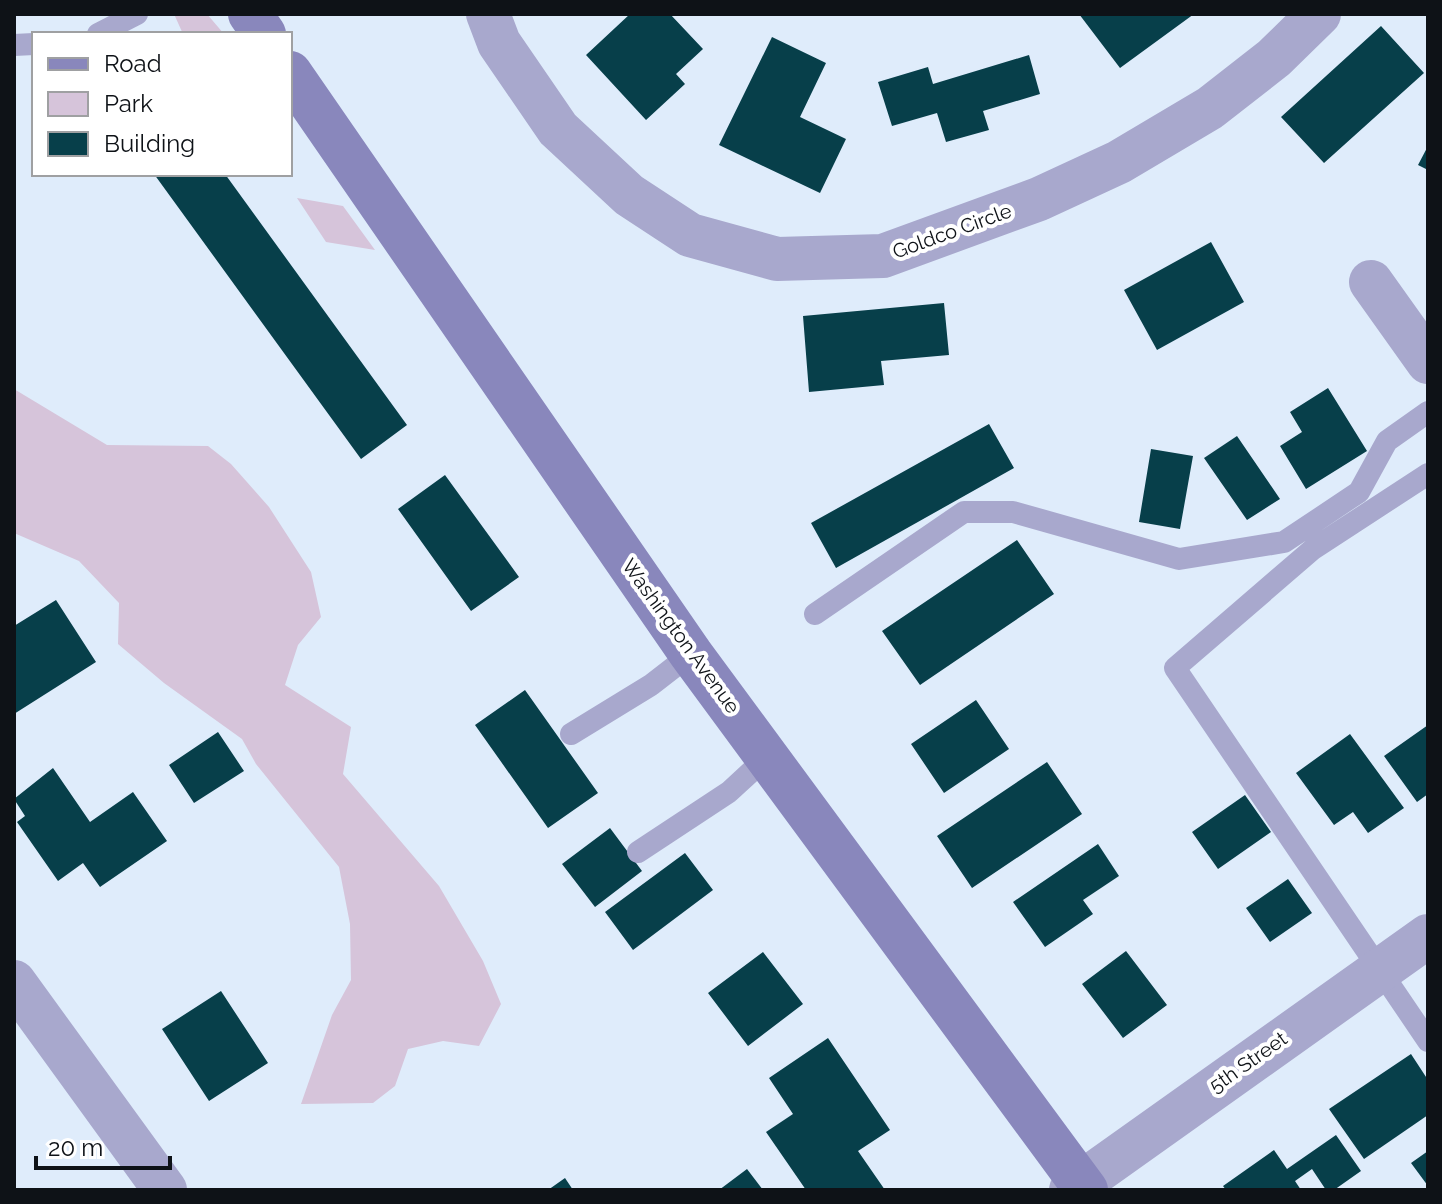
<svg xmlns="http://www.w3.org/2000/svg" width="1442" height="1204" font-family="Raleway,sans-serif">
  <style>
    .green { fill: #d6c4da }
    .building { fill: #073f4a }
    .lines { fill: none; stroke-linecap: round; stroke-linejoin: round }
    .lane { stroke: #a8a8cd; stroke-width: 22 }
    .street { stroke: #a8a8cd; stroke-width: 44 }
    .secondary { stroke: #8987bc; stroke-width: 44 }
    .labels { text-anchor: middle; stroke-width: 8; stroke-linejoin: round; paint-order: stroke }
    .street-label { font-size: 20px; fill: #0e1217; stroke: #fff }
  </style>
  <rect width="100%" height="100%" fill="#dfecfb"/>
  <path class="green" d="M174 14H207L224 34H183Z
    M297 198 343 206 375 250 326 242Z
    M14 389 107 445 208 446 231 464 269 507 311 572 321 617 298 645 285 685 351 727 343 774 439 886 483 961 501 1004 479 1046 443 1041 408 1049 395 1086 373 1103 301 1104 332 1015 351 980 350 924 339 867 256 764 242 739 164 683 118 644 119 603 79 561 14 533Z"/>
  <path class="building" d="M630 14H670L703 49 676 74 685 84 646 120 586 55Z
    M1079 14H1194L1120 68Z
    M1381 26 1424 73 1324 163 1281 117Z
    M772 37 826 63 800 117 846 139 820 193 719 145Z
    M1029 55 1040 94 983 111 989 130 946 142 937 113 892 126 878 82 928 67 933 84Z
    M1428 146V170L1418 165Z
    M154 174H225L407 425 361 459Z
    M1211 242 1244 302 1157 350 1124 290Z
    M944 303 949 355 881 361 884 385 809 392 803 316Z
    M1328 388 1367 451 1306 489 1280 446 1302 432 1290 412Z
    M989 424 1014 468 836 568 811 523Z
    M1237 436 1280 499 1247 520 1204 458Z
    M1151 449 1193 456 1180 529 1139 522Z
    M445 475 519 577 471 611 398 509Z
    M1017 540 1054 594 920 685 882 631Z
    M56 600 96 662 14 714V626Z
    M525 690 598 793 548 828 475 725Z
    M976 700 1009 749 944 793 911 744Z
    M1428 725V794L1417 802 1384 756Z
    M218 732 244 771 194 803 169 765Z
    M1350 734 1404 808 1368 833 1353 812 1334 825 1296 773Z
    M1047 762 1082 814 972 888 937 836Z
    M53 768 90 822 133 792 167 841 100 887 83 863 58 881 17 822 25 816 14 799Z
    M1245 795 1271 832 1218 869 1192 832Z
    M610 828 642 871 595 907 562 864Z
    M1098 844 1119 876 1083 900 1093 914 1045 947 1013 902Z
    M685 853 713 890 633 950 605 912Z
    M1288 879 1312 913 1270 942 1246 908Z
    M1126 951 1167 1005 1123 1038 1082 984Z
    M763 952 803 1004 748 1046 708 993Z
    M221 991 268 1063 209 1101 162 1029Z
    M828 1038 890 1130 858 1151 885 1190H806L766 1132 793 1114 769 1078Z
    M1411 1054 1428 1080V1115L1364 1159 1329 1109Z
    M1336 1135 1361 1171 1334 1190H1326L1312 1169 1295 1181 1301 1190H1226L1223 1186 1274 1150 1287 1169Z
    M1428 1151V1186L1411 1163Z
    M747 1169 763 1190H719Z
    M565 1178 573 1190H548Z"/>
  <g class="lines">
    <path class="lane" d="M98 34 137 14
      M14 45 34 44
      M1428 474 1313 549 1175 668 1428 1041
      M815 614 964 512H1013L1179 559 1284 542 1359 492 1387 441 1428 412
      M571 734 651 685 691 654
      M638 852 729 792 768 756"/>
    <path class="street" d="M488 14 499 43 558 129 629 195 690 235 777 259 883 256 1039 199 1119 162 1210 108 1274 58 1319 14
      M1371 282 1428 362
      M14 982 165 1190
      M1071 1190 1428 936"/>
    <path class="secondary" d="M250 14 264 34
      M290 73 691 654 1086 1190"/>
  </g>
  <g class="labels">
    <g class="street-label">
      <text transform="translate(952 231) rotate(-20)" y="7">Goldco Circle</text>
      <text transform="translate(681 636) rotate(54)" y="7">Washington Avenue</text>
      <text transform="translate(1248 1062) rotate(-35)" y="7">5th Street</text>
    </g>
  </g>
  <rect width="1442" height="1204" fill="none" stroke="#0e1217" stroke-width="32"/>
  <rect x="32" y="32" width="260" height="144" fill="#ffffff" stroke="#9fa0a2" stroke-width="2"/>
  <rect x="48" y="58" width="40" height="12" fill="#8987bc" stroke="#9fa0a2" stroke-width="2"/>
  <text x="104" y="72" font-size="24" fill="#0e1217">Road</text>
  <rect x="48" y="92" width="40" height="24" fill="#d6c4da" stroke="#9fa0a2" stroke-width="2"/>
  <text x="104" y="112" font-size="24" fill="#0e1217">Park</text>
  <rect x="48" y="132" width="40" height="24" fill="#073f4a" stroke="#9fa0a2" stroke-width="2"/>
  <text x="104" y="152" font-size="24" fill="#0e1217">Building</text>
  <path d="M36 1156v12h134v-12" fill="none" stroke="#0e1217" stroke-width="4"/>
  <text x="48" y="1156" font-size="24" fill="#0e1217" stroke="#ffffff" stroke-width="6" paint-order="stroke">20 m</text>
</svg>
